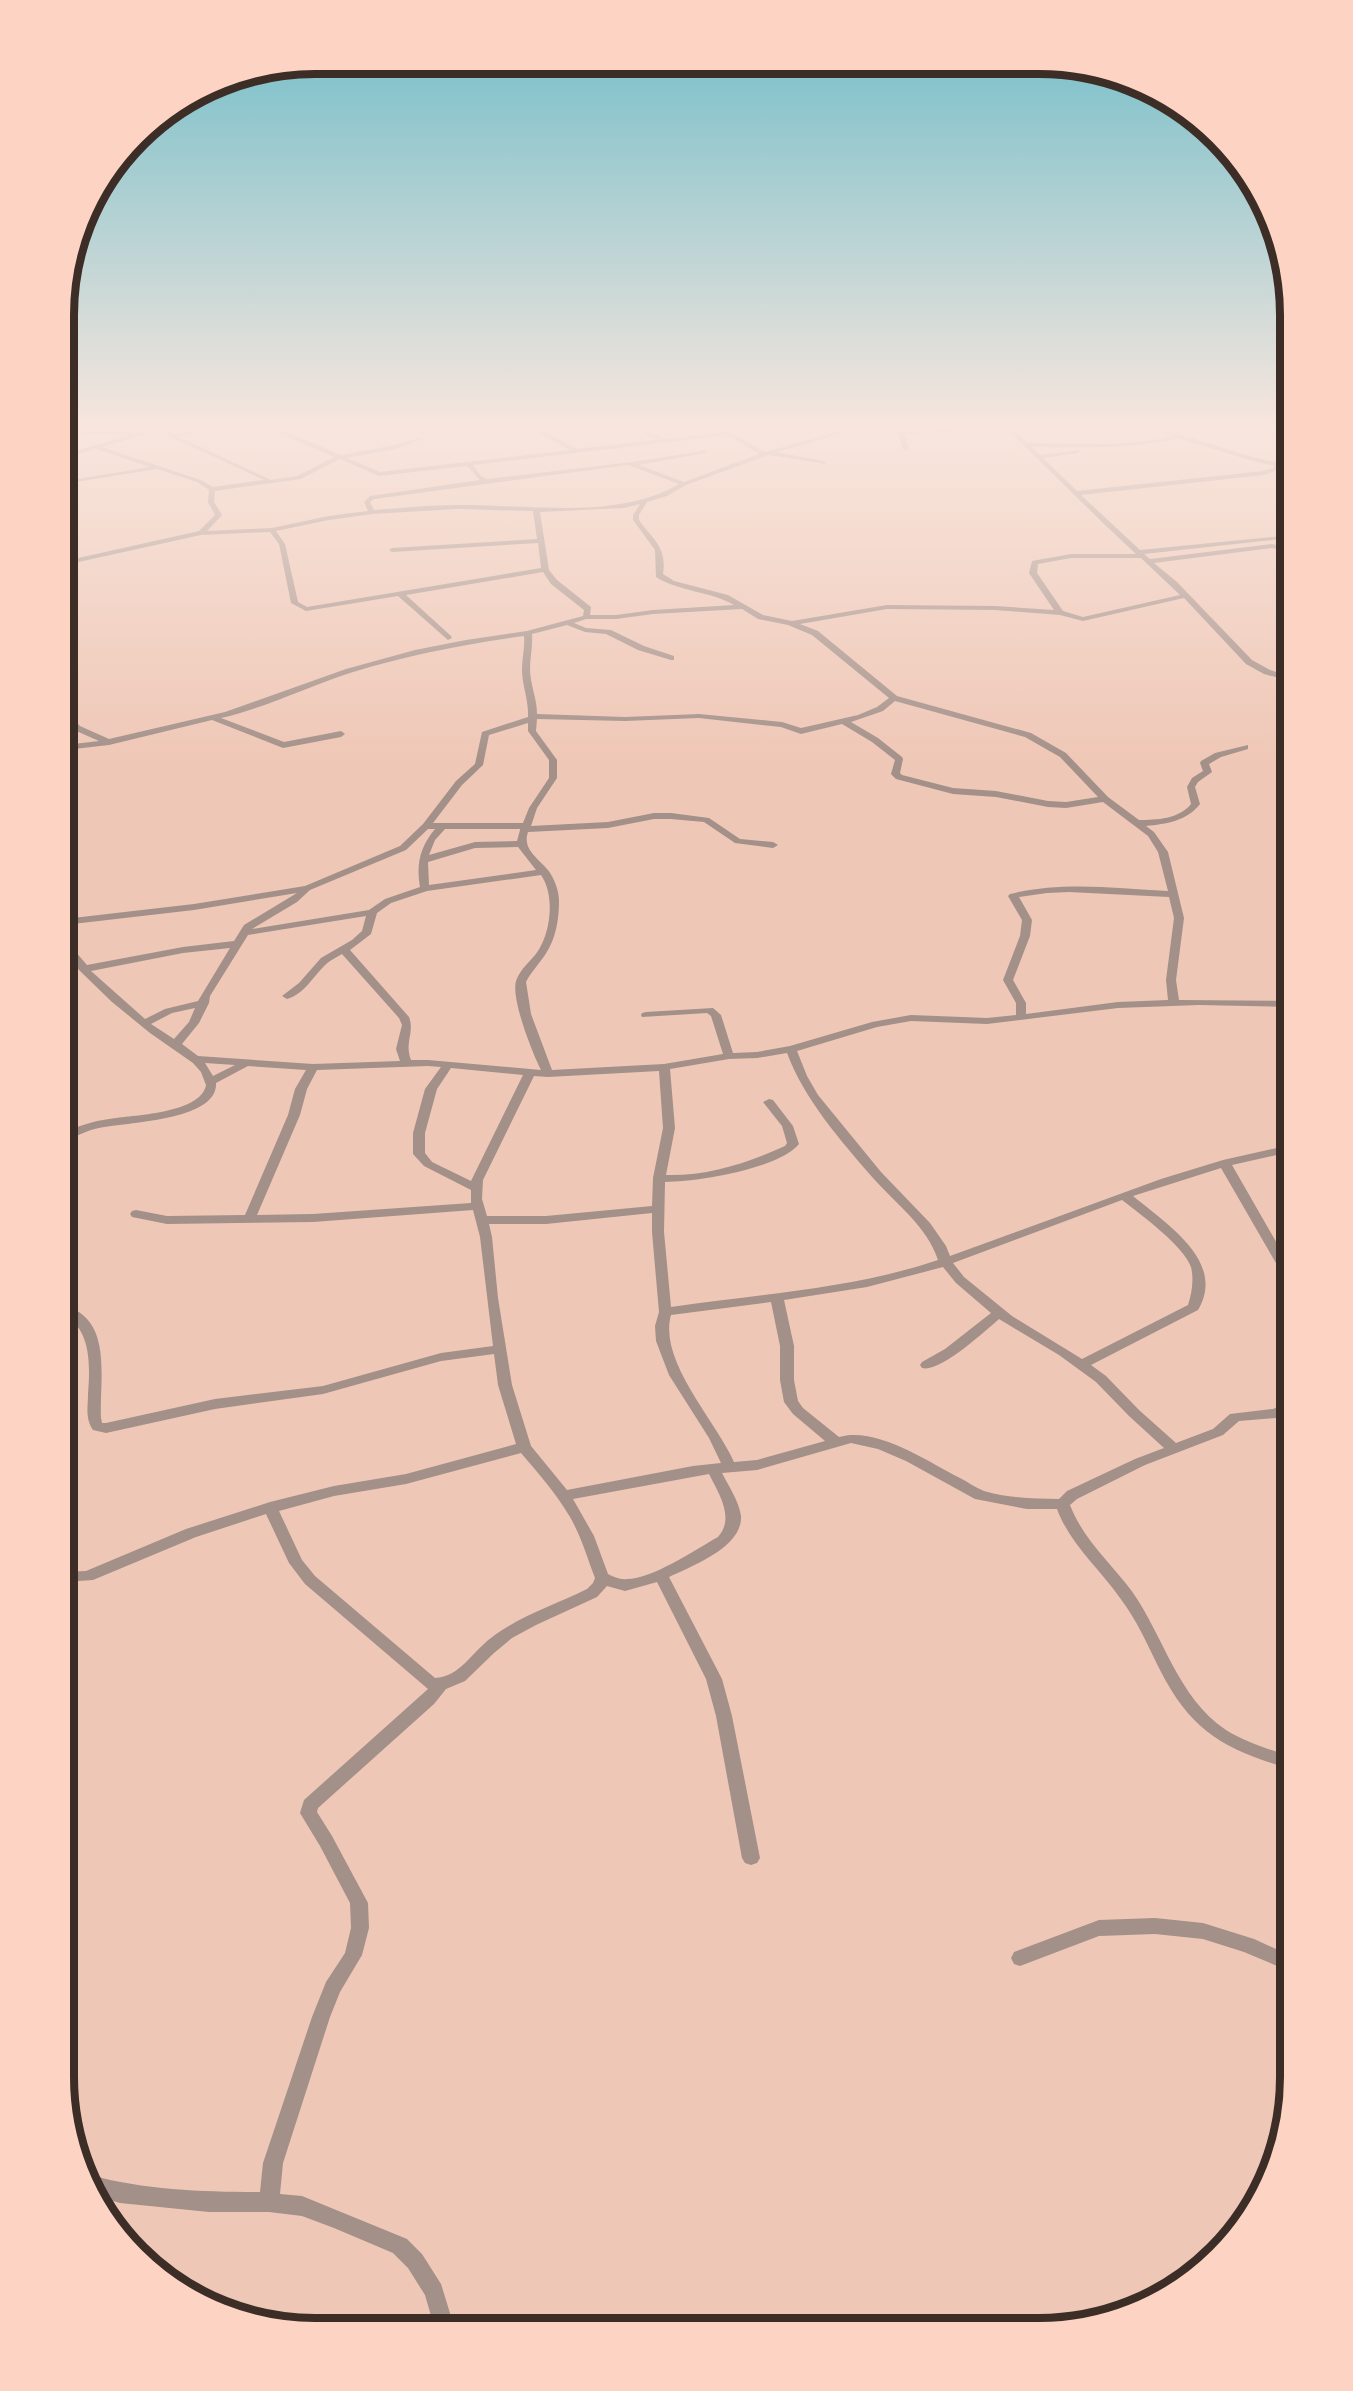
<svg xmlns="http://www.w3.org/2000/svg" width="1353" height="2391" font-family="Ubuntu,sans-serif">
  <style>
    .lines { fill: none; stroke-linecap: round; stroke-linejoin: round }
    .minor { fill: #a29089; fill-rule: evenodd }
    .rim { fill: none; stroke: #3d2d27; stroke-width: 8 }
  </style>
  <rect width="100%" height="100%" fill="#efc7b6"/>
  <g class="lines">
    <path class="minor" d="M155 428H165L174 434 204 428H216L179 437 271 480 297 476 334 457 281 434 250 428 284 431 341 455 395 445 422 437V439L396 449 347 458 380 472 570 450 529 428H537L577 449 656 440 636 428H643L664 439 723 432 721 430 724 428 765 452 833 433 840 428H847L837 435 777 452 823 461 826 463 825 464 769 455 686 485 667 496 647 502 639 515V520C654 541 667 547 663 574L674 581 728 595 763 615 792 621 887 605 995 606 1054 610 1029 573 1032 561 1071 554H1136L1104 524 1006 428H1012L1028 443C1076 443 1125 448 1172 436L1151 428H1160L1252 457 1290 465V469L1280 467 1278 470 1264 475 1081 495 1140 550 1283 536 1284 537 1281 539 1144 554 1150 559 1272 544 1290 548V552L1272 548 1154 563 1177 582 1252 660 1270 670 1290 676V681L1264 674 1246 664 1184 598 1083 621 1060 615 995 610 887 609 800 624 818 631 897 696 1031 733 1066 753 1108 797 1139 820C1157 820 1179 819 1191 804L1187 787 1192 778 1203 771 1200 763 1201 761 1215 753 1248 745V749L1221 757 1209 764 1212 772 1198 782 1195 787 1200 804C1187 821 1166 824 1146 826L1154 832 1168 852 1184 918 1176 980 1179 1000 1290 1001V1007L1199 1005 1118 1008 987 1024 911 1021 877 1027 797 1051 807 1076 818 1095 881 1172 930 1223 946 1246 950 1256 1161 1179 1223 1160 1290 1145V1152L1232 1165 1290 1266V1281L1284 1277 1221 1168 1133 1196C1165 1223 1227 1261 1198 1310L1091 1365 1106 1376 1139 1410 1176 1443 1213 1429 1230 1414 1273 1409 1290 1401V1411L1276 1418 1239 1421 1223 1435 1145 1465 1077 1499 1070 1505C1083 1539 1110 1562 1131 1590 1164 1636 1177 1697 1226 1730 1245 1742 1268 1749 1290 1756V1769C1225 1749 1192 1733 1160 1670 1148 1646 1137 1620 1120 1598 1099 1568 1070 1544 1057 1509H1027L975 1499 906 1461 878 1449 851 1443 757 1470 722 1473C729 1487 739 1501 741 1516 743 1547 692 1566 669 1577L722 1679 732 1716 760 1858 757 1863 751 1865 745 1863 742 1858 716 1716 706 1679 657 1582 625 1591 607 1586 597 1597 536 1625 512 1638 494 1653 465 1681 446 1689 434 1704 318 1808 317 1812 332 1836 368 1903 369 1928 362 1955 340 1992 330 2017 283 2163 280 2194 302 2196 407 2239 422 2254 441 2284 454 2326H434L425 2295 408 2268 393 2253 334 2228 302 2216 269 2212H209L120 2203 96 2196 86 2177 90 2175C145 2190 203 2192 260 2192L263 2163 312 2017 326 1982 345 1953 351 1928 350 1903 320 1846 300 1813 304 1800 428 1689 305 1584 289 1563 266 1514 196 1537 93 1580 64 1582V1572L86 1571 186 1529 270 1502 334 1486 406 1474 516 1444 498 1385 494 1354 441 1361 323 1394 215 1409 106 1433 93 1430C85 1418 88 1408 88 1394 90 1367 92 1330 64 1315V1306C114 1318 99 1381 101 1418L102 1423H106L215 1399 323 1386 441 1353 493 1346 480 1237 473 1210 313 1222 167 1224 132 1217 130 1214 132 1211 136 1210 167 1216 245 1215 288 1115 295 1089 306 1070 248 1066 216 1083C218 1121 125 1122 99 1128 87 1130 76 1137 64 1140V1133C78 1126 93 1121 109 1119 131 1115 201 1114 206 1085L201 1072 193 1063 150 1033 112 1002 80 971 64 952V942L68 943 87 965 183 947 234 941 244 925 297 893 194 910 64 925V919L194 904 305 886 400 846 423 824 456 781 475 764 482 732 528 717C529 701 522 685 522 670 522 658 525 648 524 636 466 644 407 655 350 673 307 687 265 708 221 718L284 742 341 731 345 734 341 737 283 748 212 720 109 745 65 750V745L99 741 74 730 65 719V713H68L80 726 109 739 225 712 346 669 415 650 466 640 527 631 583 616 584 610 551 584 543 572 406 595 451 636 452 638 448 640 398 596 306 611 291 603 279 544 270 532 201 535 65 565V561L199 531 215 515 208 502 209 490 197 482 157 469 75 482 72 480 150 467 96 449 65 458V454ZM160 430 171 437 264 480 213 487 201 480 102 447ZM728 435 759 454 684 482 639 465 706 453 708 450 632 462 487 479 481 476 473 465ZM1178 438 1249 460 1274 466 1273 468 1263 471 1077 491 1043 458 1078 453 1080 450 1040 455 1032 447C1082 447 1130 450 1178 438ZM340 459 379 476 467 466 480 480 370 496 364 502 368 511 329 516 272 528 207 531 222 515 214 502 215 491 301 479ZM628 465 679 484C616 521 527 504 457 505 430 505 402 508 374 510L370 502 374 499ZM640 504 633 515V520L655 550 656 577C680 592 710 591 734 605L653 610 616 615H590L591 607 557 580 549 570 540 512 624 508ZM457 509 533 511 537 539 392 548 389 550 392 552 538 543 541 568 307 607 298 602 285 544 276 531 329 520 372 514ZM1071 558H1141L1180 595 1083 617 1063 611 1037 573 1038 564ZM742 609 758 619 788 625 812 635 889 698 877 707 858 715 801 728 782 722 699 714 625 717 537 714C537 698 530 684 530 669 530 657 533 646 532 634L567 625 585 632 606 634 638 650 671 660H674V656L644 646 611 630 586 628 574 623 586 619H616L653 614ZM895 701 1025 737 1060 757 1098 797 1066 802 1048 801 996 791 953 788 902 775 900 773 903 759 902 757 878 738 851 722 883 711ZM699 718 781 727 801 734 842 724 872 742 895 760 891 774 896 779 953 794 996 797 1048 807 1066 808 1103 802 1148 836 1158 852 1168 891C1115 888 1061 881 1010 894L1008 896 1022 920 1020 936 1003 980 1016 1003V1015L987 1018 911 1015 872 1022 790 1046 757 1052 733 1053 721 1015 713 1008 646 1012 642 1013 641 1015 642 1017 707 1013 711 1016 723 1054 664 1064 552 1070 531 1014 526 982C531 972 539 964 545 955 556 939 559 919 559 901 559 890 554 878 548 870 538 858 522 849 528 832L608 828 654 819H671L704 822 735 843 773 848 778 845 773 842 740 839 709 818 671 813H654L608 822 531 826 537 808 557 778V760L536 731 537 719 625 721ZM528 723V731L549 760V778L529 808 523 823H433L462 785 483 765 489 735ZM428 829H435C420 847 416 864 420 887L385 899 369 910 252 929 297 902 310 890 406 850ZM445 829H520V830L517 841 475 842 429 855 435 840ZM518 847 536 870 429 885 428 862 475 848ZM541 875C555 895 551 931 538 951 531 961 520 969 516 981 511 999 532 1052 541 1070L428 1060H411C404 1042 415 1033 409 1017L350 950 371 934 377 913 391 903 427 891ZM1069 892 1169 897 1174 918 1166 980 1168 1000 1118 1002 1026 1014V1003L1013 980 1030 936 1032 920 1019 897 1047 893ZM366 916 362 931 352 940 321 958 299 983 282 996 287 999C307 993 314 973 330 961 334 959 338 956 342 954L399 1018 402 1025 396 1049 400 1061 313 1064 198 1056 182 1044 199 1023 209 1003 210 996 248 935ZM230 948 198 1001 165 1009 145 1019 91 971 183 953ZM195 1008 189 1022 174 1039 151 1024 172 1013ZM787 1053C804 1099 841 1141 873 1178 896 1204 927 1226 938 1260 852 1289 760 1294 671 1307L664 1232 665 1182C696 1182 779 1169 799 1144L793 1126 773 1100 769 1099 763 1102 782 1126 787 1143 785 1146C747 1163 708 1176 666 1175L675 1128 670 1069 729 1059 757 1058ZM205 1063 235 1065 213 1076ZM428 1066 441 1067 425 1089 413 1133V1154L424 1166 471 1190V1203L313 1214 257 1215 300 1115 307 1089 317 1070ZM451 1068 523 1075 471 1181 432 1162 425 1153V1133L437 1089ZM659 1071 663 1128 653 1178 652 1206 546 1216H487L482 1199 483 1180 534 1076 548 1077ZM1122 1200C1140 1214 1184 1246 1191 1267 1194 1279 1192 1293 1188 1305L1082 1359 1012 1316 964 1277 953 1263ZM652 1213V1232L659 1312 655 1326 656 1341 669 1375 709 1438 721 1463 693 1466 567 1490 531 1446 512 1385 498 1298 492 1237 489 1224H546ZM943 1267 956 1283 991 1313 945 1349 922 1362 920 1365 922 1368C940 1373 985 1331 999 1319L1059 1355 1096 1382 1129 1416 1164 1448 1135 1459 1067 1491 1059 1499C1034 1499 1008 1498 984 1491 976 1488 968 1482 960 1478 927 1461 876 1426 839 1437L803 1408 798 1401 794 1380V1346L784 1300 867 1287ZM771 1302 780 1346V1380L784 1402 793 1414 825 1441 757 1460 734 1462C716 1421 658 1361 671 1315ZM521 1453C538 1473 556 1493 570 1517 581 1536 587 1557 595 1578L593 1583 587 1589C555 1605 519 1616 491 1638 473 1651 460 1677 435 1678L315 1576 302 1560 279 1511 334 1496 406 1484ZM709 1474C719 1494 735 1518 718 1537 695 1550 652 1579 627 1579 620 1580 614 1577 608 1574L594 1536 573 1499Z
      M896 428H902L903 430 993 428 990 430 904 434 909 449 906 451 903 449Z
      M65 429 130 431 133 433 130 435 65 433Z
      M1155 1918 1203 1923 1254 1939 1289 1955V1971L1244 1952 1203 1939 1155 1934 1099 1936 1020 1966 1014 1964 1011 1958 1014 1952 1099 1920Z"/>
  </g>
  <linearGradient id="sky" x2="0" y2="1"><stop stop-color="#6dbcc8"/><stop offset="0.56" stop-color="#f8e6de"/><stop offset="1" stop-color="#f8e6de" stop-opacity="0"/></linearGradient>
  <rect width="1353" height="763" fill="url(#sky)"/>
  <path d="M0 0H1353V2391H0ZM315 74H1039A241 241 0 0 1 1280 315V2077A241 241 0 0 1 1039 2318H315A241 241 0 0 1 74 2077V315A241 241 0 0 1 315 74Z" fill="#fdd4c3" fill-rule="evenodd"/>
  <path class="rim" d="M315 74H1039A241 241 0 0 1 1280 315V2077A241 241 0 0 1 1039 2318H315A241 241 0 0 1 74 2077V315A241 241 0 0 1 315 74Z"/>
</svg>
